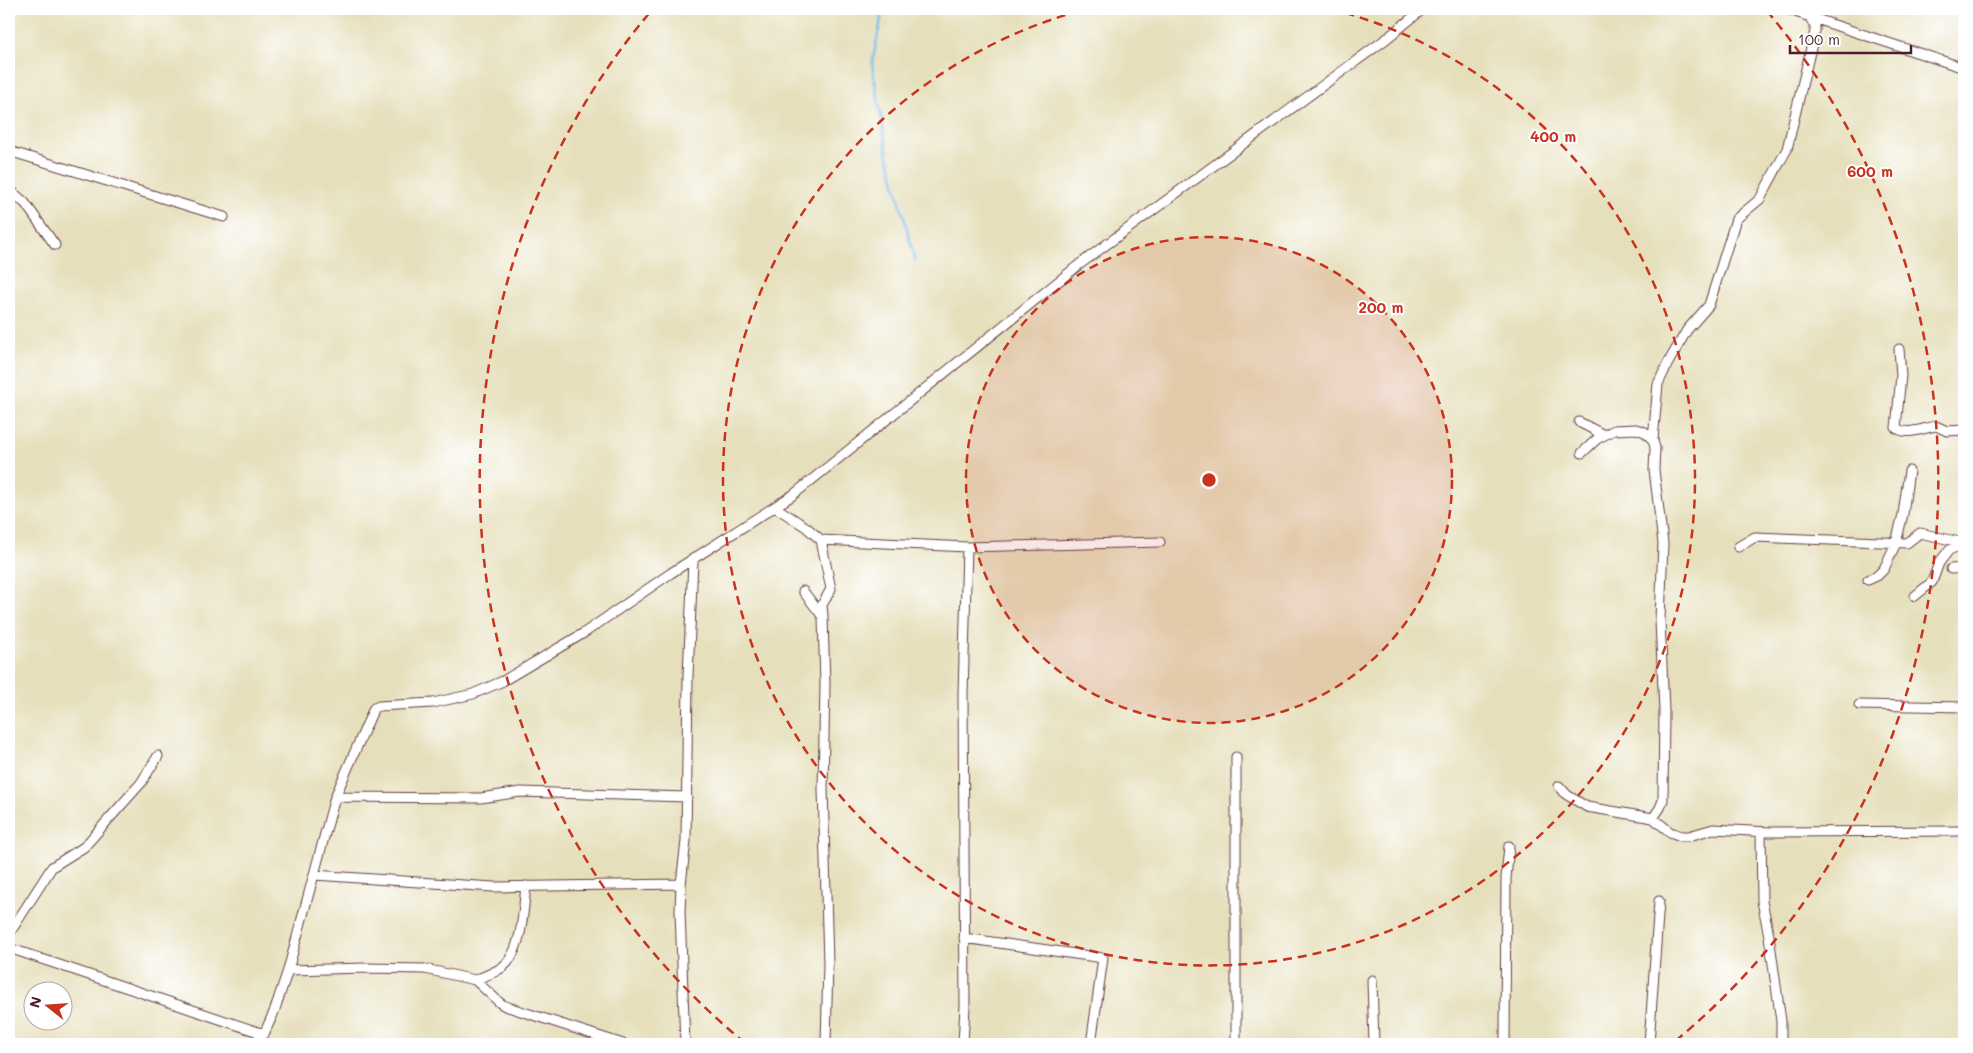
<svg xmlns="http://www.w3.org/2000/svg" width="1973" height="1053" font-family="Mali,sans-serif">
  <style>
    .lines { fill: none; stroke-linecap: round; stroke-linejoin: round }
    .stream { stroke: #72b8e9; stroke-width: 2.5 }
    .minor-casing { stroke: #613c41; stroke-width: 11 }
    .minor { stroke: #fff; stroke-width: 9 }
    .ring { fill: none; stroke: #c8321e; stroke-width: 2.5; stroke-dasharray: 9 6 }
    .centre { fill: #c8321e; stroke: #fff; stroke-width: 2.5 }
    .ring-label { font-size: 15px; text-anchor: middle; font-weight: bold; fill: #c8321e; stroke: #fff; stroke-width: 4; stroke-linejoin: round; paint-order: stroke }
  </style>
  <rect width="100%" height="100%" fill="#fff"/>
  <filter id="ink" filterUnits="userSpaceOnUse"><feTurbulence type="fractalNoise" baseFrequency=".02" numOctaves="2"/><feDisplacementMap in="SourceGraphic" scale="10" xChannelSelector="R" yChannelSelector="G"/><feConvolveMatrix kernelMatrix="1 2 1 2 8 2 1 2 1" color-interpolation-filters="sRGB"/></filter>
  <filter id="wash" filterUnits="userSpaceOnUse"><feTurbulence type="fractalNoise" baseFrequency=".0096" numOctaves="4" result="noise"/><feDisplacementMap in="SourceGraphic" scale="20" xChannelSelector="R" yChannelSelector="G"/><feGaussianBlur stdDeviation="1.12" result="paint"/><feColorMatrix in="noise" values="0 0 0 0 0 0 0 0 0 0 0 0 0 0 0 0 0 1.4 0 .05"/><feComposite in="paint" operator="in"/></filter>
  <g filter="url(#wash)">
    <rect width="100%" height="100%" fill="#e6dfbb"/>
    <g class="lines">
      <path class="stream" d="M883 9 872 64 888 156 915 260"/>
    </g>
  </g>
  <g filter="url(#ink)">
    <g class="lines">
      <defs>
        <path id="minor" d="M1786 9 1964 68
          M9 151 224 217
          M9 189 25 203 55 245
          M1899 349 1901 375 1896 428C1908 436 1923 428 1936 426L1947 431 1964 430
          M1579 422 1604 435
          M1653 440 1658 384 1668 363 1687 330 1709 305 1736 219 1760 199 1787 149 1815 31V25L1809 17
          M1582 453 1597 439 1614 430 1636 429 1645 432 1653 440 1655 448 1654 470 1663 543 1660 620 1664 711 1663 800 1660 808 1653 818
          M775 507 806 527 821 540 967 547 1160 542
          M821 540 831 589 822 605 823 616
          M1738 547 1755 537 1907 543 1920 533 1964 543
          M1951 569 1964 568
          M1868 580 1877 576 1884 569 1896 543 1903 514 1909 471
          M803 591 823 617 825 684 823 789 828 963 826 1044
          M1915 596 1932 582 1939 563 1949 550 1964 544
          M1859 705 1964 707
          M1236 757V1044
          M1559 786 1567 795 1587 807 1653 818 1670 832 1681 836H1689L1713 829 1770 832 1964 831
          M335 797 481 798 520 792 687 797
          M1761 832 1762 901 1769 936 1781 1021V1044
          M314 875 493 887 681 884
          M9 934 52 867 84 847 141 783 158 756
          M964 938 1103 958 1091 1044
          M9 948 264 1034
          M288 970 366 968 425 969 475 980 500 1003 505 1006 623 1044
          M475 980C486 975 499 972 507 963 523 943 523 910 526 886
          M1372 980 1374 1044
          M253 1044 264 1034 274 1012 288 970 335 797 374 708 379 706 433 703 473 694 503 681 584 633 671 573 793 495 1080 264 1386 39 1423 9
          M685 1044 680 912 681 884 686 841 688 676 693 561
          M963 1044 965 1006 963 694 967 547
          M1505 1044 1506 878 1509 846
          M1649 1044 1659 901"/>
      </defs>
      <use href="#minor" class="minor-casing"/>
      <use href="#minor" class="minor"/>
    </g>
  </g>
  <circle cx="1209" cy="480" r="243" fill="#c8321e" fill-opacity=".12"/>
  <g class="ring">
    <circle cx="1209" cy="480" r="243"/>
    <path d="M1331 9A486 486 0 1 1 1087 9"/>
    <path d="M745 1043A729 729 0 0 1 651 11M1767 11A729 729 0 0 1 1673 1043"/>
  </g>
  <circle cx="1209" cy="480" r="8" class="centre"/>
  <g class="ring-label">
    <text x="1553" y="142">400 m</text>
    <text x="1870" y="177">600 m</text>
    <text x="1381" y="313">200 m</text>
  </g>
  <rect width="1973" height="1053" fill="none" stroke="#fff" stroke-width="30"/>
  <g transform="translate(48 1006) rotate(287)"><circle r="24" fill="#ffffff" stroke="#b7a5aa"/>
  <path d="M0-4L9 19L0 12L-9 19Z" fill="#c8321e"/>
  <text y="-8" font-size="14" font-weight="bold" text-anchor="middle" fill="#4a1f2b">N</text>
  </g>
  <path d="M1790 45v8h121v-8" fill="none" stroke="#4a1f2b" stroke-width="2.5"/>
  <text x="1798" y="45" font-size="15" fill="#4a1f2b" stroke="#ffffff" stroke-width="4" paint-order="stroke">100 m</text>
</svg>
